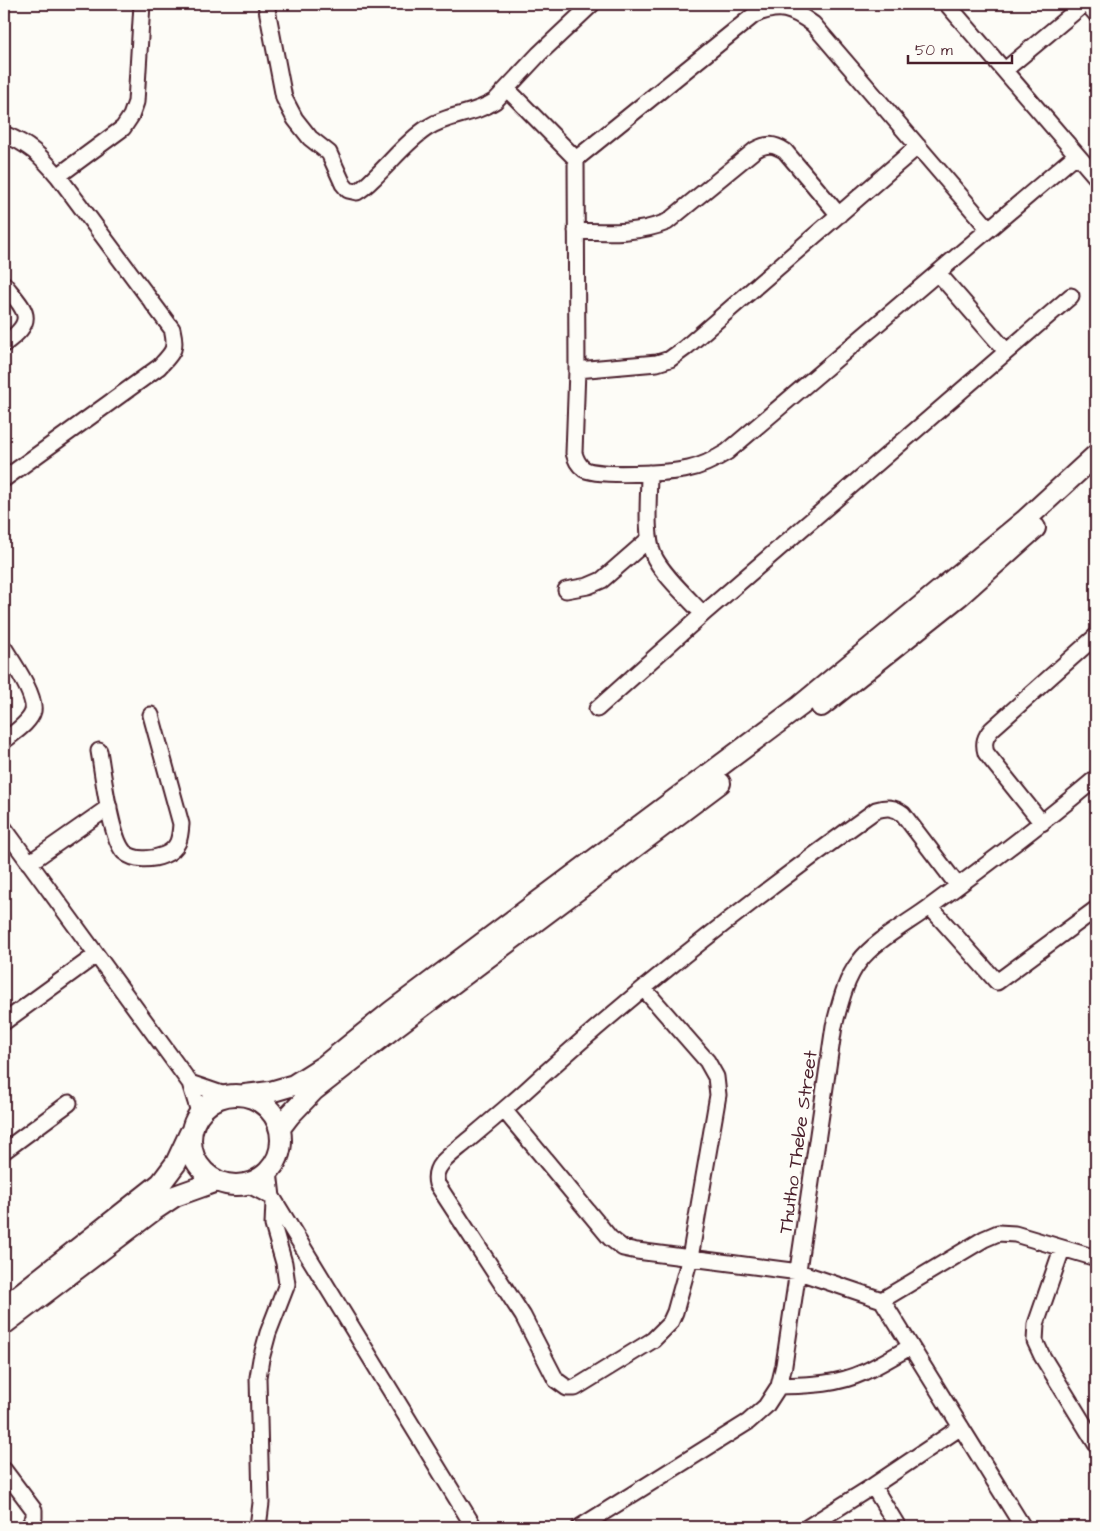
<svg xmlns="http://www.w3.org/2000/svg" width="1100" height="1531" font-family="'Architects Daughter',sans-serif">
  <style>
    .lines { fill: none; stroke-linecap: round; stroke-linejoin: round }
    .minor-casing { stroke: #4a1f2b; stroke-width: 19 }
    .major-casing { stroke: #4a1f2b; stroke-width: 24 }
    .minor { stroke: #fdfcf7; stroke-width: 15 }
    .major { stroke: #fdfcf7; stroke-width: 20 }
    .labels { text-anchor: middle; stroke-width: 4; stroke-linejoin: round; paint-order: stroke }
    .street-label { font-size: 19px; fill: #4a1f2b; stroke: #fdfcf7 }
  </style>
  <rect width="100%" height="100%" fill="#fdfcf7"/>
  <filter id="ink" filterUnits="userSpaceOnUse"><feTurbulence type="fractalNoise" baseFrequency=".02" numOctaves="2"/><feDisplacementMap in="SourceGraphic" scale="10" xChannelSelector="R" yChannelSelector="G"/><feConvolveMatrix kernelMatrix="1 2 1 2 8 2 1 2 1" color-interpolation-filters="sRGB"/></filter>
  <g filter="url(#ink)">
    <g class="lines">
      <defs>
        <path id="minor" d="M266 4 284 98 295 119 310 138 329 153 343 184 348 190 357 192C363 189 369 183 374 178 392 161 407 141 427 128 448 114 474 115 495 101L539 54 592 4
          M947 4 1096 177
          M1087 4 1096 14
          M1005 70 1084 4
          M507 89 576 159 577 370 574 453C576 460 578 465 584 469 596 477 672 473 688 469 703 466 714 460 727 452L1076 155
          M4 134C30 145 40 155 58 176L172 329C177 350 173 352 159 367L4 479
          M576 159 754 15C780 4 791 8 813 24L988 228
          M58 176 123 128 131 116 136 102 142 4
          M576 231C607 232 638 234 667 222L755 150C767 143 774 144 785 151L839 215
          M938 273 1006 351
          M4 284C26 312 38 319 4 344
          M577 370 657 363 670 359 685 348 918 146
          M649 473C649 496 645 533 653 554 660 572 689 599 703 614
          M566 590 588 586 602 580 649 539
          M4 648C12 661 36 695 33 711 30 723 13 733 4 741
          M597 709 703 614 1071 296
          M99 751C103 773 110 837 124 852 134 861 152 860 164 855 179 849 180 838 181 824L151 715
          M1042 823 986 753C983 743 985 737 992 729L1096 636
          M4 828 190 1083 199 1112
          M29 863 109 807
          M930 907 997 982 1096 909
          M644 989 707 1061 716 1077 718 1095 690 1258 675 1312 670 1323 653 1340 575 1388H567L556 1380 523 1316 437 1184C435 1176 436 1170 442 1163 449 1155 459 1148 467 1141 486 1125 504 1110 522 1094 633 992 753 898 876 810 887 807 894 807 903 814L958 886
          M4 1022 96 955
          M190 1083 225 1095
          M504 1110 610 1238 623 1248 637 1251 799 1272 882 1300 1023 1527
          M4 1151 69 1103
          M269 1171 272 1197 274 1200 474 1527
          M247 1184 272 1197
          M1062 1249 1036 1324 1035 1341 1042 1356 1096 1444
          M882 1300 984 1239 998 1233 1015 1234 1096 1258
          M779 1386C807 1385 836 1385 862 1373 878 1366 894 1356 910 1347
          M4 1470 34 1510V1518L28 1527
          M873 1486 898 1527
          M258 1527 261 1503 258 1377 261 1359 268 1333 287 1284 284 1263 273 1225 274 1201
          M580 1527 748 1422 766 1406 779 1386 784 1365 834 1026C840 1004 845 980 859 962 874 941 910 922 931 906 987 865 1043 823 1096 778
          M808 1527 873 1486 961 1427"/>
        <path id="major" d="M821 706 959 596 1035 528
          M191 1140a45 45 0 1 1 90 0a45 45 0 1 1-90 0Z
          M245 1095 270 1092 294 1085 324 1066 392 1011 800 706 1024 521 1096 455
          M280 1128 290 1115 314 1090 396 1026 720 783
          M4 1307 161 1183 176 1163 190 1133
          M4 1324 154 1210 175 1196 217 1181"/>
      </defs>
      <use href="#minor" class="minor-casing"/>
      <use href="#major" class="major-casing"/>
      <use href="#minor" class="minor"/>
      <use href="#major" class="major"/>
    </g>
  </g>
  <g class="labels">
    <g class="street-label">
      <text transform="translate(797 1142) rotate(-82)" y="7">Thutho Thebe Street</text>
    </g>
  </g>
  <rect width="1100" height="1531" fill="none" stroke="#fdfcf7" stroke-width="20"/>
  <rect x="10" y="10" width="1080" height="1511" fill="none" stroke="#4a1f2b" stroke-width="2" filter="url(#ink)"/>
  <path d="M908 55v8h104v-8" fill="none" stroke="#4a1f2b" stroke-width="2.5"/>
  <text x="915" y="55" font-size="15" fill="#4a1f2b" stroke="#fdfcf7" stroke-width="4" paint-order="stroke">50 m</text>
</svg>
